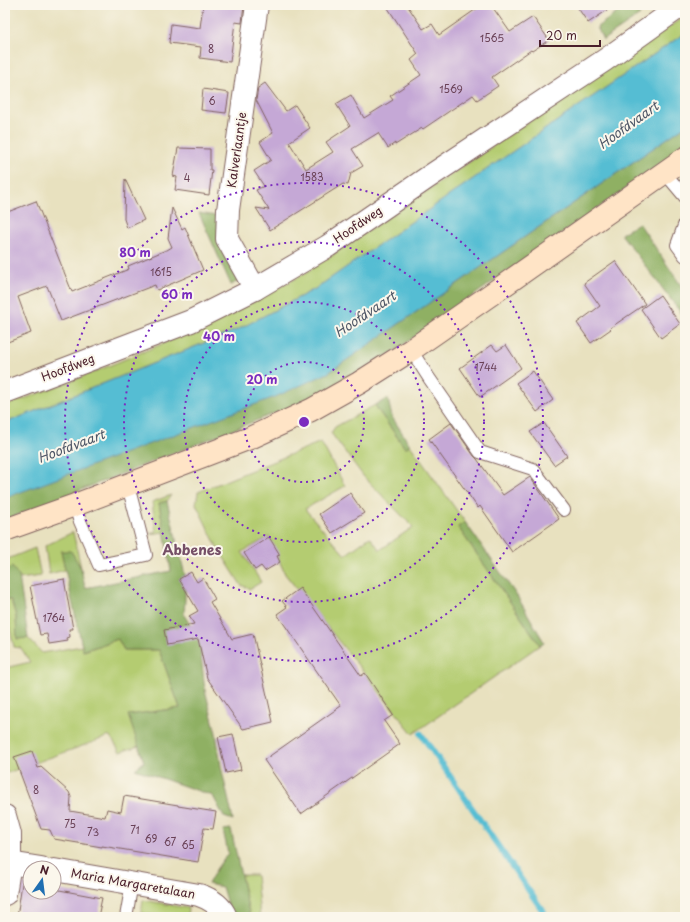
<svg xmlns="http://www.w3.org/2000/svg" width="690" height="922" font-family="'Playpen Sans',sans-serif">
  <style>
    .green { fill: #b4cc71; stroke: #7f764e }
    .forest { fill: #8fb063; stroke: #6c6847 }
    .water { fill: #55bdd3; stroke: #506e7f }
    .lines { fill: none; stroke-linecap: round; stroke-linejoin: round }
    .stream { stroke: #55bdd3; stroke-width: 6 }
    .building { fill: #c5a8d6 }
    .service-casing { stroke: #81635f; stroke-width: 14 }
    .minor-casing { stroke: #81635f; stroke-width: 24 }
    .tertiary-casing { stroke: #81635f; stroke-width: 24 }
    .secondary-casing { stroke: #81635f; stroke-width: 24 }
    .service { stroke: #fff; stroke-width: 12 }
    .minor { stroke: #fff; stroke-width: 22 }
    .tertiary { stroke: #fff; stroke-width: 22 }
    .secondary { stroke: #ffe4c6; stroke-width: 22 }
    .ring { fill: none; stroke: #7b2cbf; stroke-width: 2; stroke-dasharray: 2 4 }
    .labels { text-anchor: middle; stroke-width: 4; stroke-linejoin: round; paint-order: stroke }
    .number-label { font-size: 10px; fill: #694156 }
    .street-label { font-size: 12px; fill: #4a1f2b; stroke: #fbf7ec }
    .water-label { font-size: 13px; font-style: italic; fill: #4e5666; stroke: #fbf7ec }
    .quarter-label { font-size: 14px; font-weight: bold; fill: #754f67; stroke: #fbf7ec }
    .centre { fill: #7b2cbf; stroke: #fbf7ec; stroke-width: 2 }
    .ring-label { font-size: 12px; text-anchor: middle; font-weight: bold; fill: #7b2cbf; stroke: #fbf7ec; stroke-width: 4; stroke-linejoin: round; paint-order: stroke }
  </style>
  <rect width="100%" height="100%" fill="#fbf7ec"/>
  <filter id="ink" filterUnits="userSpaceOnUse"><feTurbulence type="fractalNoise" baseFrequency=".025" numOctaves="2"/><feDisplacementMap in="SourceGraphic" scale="8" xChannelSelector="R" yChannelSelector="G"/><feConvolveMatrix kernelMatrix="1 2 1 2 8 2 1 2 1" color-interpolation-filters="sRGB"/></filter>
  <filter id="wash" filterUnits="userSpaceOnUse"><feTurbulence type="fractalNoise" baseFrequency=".012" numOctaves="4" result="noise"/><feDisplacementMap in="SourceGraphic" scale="16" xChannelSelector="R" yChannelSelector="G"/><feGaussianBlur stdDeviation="0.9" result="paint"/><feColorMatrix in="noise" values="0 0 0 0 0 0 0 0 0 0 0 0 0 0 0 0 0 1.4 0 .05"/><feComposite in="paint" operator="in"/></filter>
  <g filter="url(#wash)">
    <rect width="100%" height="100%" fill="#e8e1bf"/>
    <path class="green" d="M685 16V33L483 172 315 289 239 329 5 423V406L89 374 174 339 235 311 304 274Z
      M375 405 378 410 405 448 410 445 465 522 458 527 540 645 413 734 285 574 269 537 242 552 261 582 250 589 241 585 217 547 196 504 198 492 321 442 345 486 305 509 345 555 370 537 380 550 413 527 364 477 331 433 335 427Z
      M171 495 167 501 159 503 164 532 150 534 156 531 152 502Z
      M73 532 81 568 71 552H61L65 570 49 574 45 546Z
      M35 548 41 576 19 579V576L5 570V560Z
      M5 600H11L16 616 17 639 28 638 42 653 82 646 84 651 118 639 124 650H159L180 708 129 715 139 746 120 752 110 736 7 773 5 767V668L30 662 21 648 14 647 5 606Z
      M241 875H256L260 917H250Z
      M143 900 188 908 187 917H165L141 913Z"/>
    <path class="forest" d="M628 5H632L640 15 603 40 597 27Z
      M685 126V147L346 385 5 520V497L328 373Z
      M199 213 222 217 240 280 231 285Z
      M639 223 684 290 685 293V318L621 234Z
      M388 399 392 417 410 445 405 448 378 410 375 405Z
      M167 501 185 575V599L184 615 203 645 200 647 205 690 216 733 221 766 233 820 224 817 213 796 135 769 144 762 128 715 180 708 159 650H124L118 639 83 651 61 551H71L81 568 85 588 171 571 159 503Z
      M465 522 517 596 544 642 540 645 458 527Z
      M12 567 19 576 28 638 17 639 16 616 11 600H5V570Z
      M231 829 250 917H231L222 887 208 884 217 868 228 853 223 830Z"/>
    <path class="water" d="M685 33V126L328 373 275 397 5 498V423L239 329 315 289 483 172Z"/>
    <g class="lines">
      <path class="stream" d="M421 734 547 917"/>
    </g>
    <g id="blocks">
      <path class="building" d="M203 5H244L242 23 235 22 230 62 200 58 201 47 169 43 171 24 200 28Z
        M386 5H407L423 29 432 24 439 35 482 5H491L510 32 533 17 549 40 532 51 531 50 492 77 498 86 477 100 473 95 423 129 422 128 395 145V143L388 148 378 133 352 149 363 166 351 173 348 185 343 184 270 230 256 208 269 210 256 190 264 186 254 171 271 160 260 142 273 133 256 100 258 88 265 83 286 111 295 105 310 128 289 142 306 169 333 152 326 142 350 126 336 104 351 95 364 118 393 100 390 96 421 75 411 60 418 54Z
        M576 5H615L588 23Z
        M203 89 229 93 226 113 201 110Z
        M178 148 210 149V170H212L209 195 175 190 177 177 173 176Z
        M125 179 144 220 127 228 124 219Z
        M36 201 72 292 129 269 128 266 166 250H167L172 247 168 238 172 208 182 229 185 227 203 270 157 290 155 285 61 321 47 286 18 297 31 333 5 343V213Z
        M615 261 645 304 610 328 611 329 591 343 577 323 600 306 584 283Z
        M660 295 680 324 661 338 641 309Z
        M492 345 497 351 506 345 521 368 480 397 460 368Z
        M533 371 553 400 537 412 516 383Z
        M451 423 474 456 477 459 503 495 530 477 559 519 512 552 480 506 478 508 429 439Z
        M544 423 567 456 554 465 530 432Z
        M350 493 364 513 332 533 319 514Z
        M269 537 280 555 277 556 280 562 265 571 261 566 255 570 244 553Z
        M191 572 197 582 203 578 215 599 210 602 232 639 253 634 273 722 243 729 207 678 198 639 167 645 164 630 194 624 189 616 198 611 179 579Z
        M64 579 73 629H69L70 637 67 638 68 641 49 644 47 634 40 635 30 586Z
        M300 588 361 676 365 673 393 715 384 721 400 744 301 814 264 760 341 706 277 614 287 607 282 601Z
        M233 734 241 770 226 773 218 737Z
        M32 751 38 768 41 767 69 792 71 797 70 811 105 817 107 809 121 812 124 796 178 805V806L216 812 213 829 204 828 198 862 102 846V847L54 839 50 830 41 829 14 757Z
        M22 883 30 885V892H54V889L102 898 98 917H17Z"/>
    </g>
  </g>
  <g filter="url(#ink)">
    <use href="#blocks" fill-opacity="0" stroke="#81635f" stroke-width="1"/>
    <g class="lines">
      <defs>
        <path id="service" d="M664 172 685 197
          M685 223 677 245 685 256
          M411 350 429 378 480 452 533 469 564 510
          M75 505 79 519 99 565 146 555 131 497 126 486
          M126 917 132 883"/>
        <path id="minor" d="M255 289 227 239 228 210 257 5
          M5 816 10 834V863L5 894
          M10 863 41 868
          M54 870 199 895C211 899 221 905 226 917"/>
        <path id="tertiary" d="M5 392 191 321 255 289 328 246 427 178 605 60 682 5"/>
        <path id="secondary" d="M5 530 75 505 250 438 311 410 359 383 411 350 493 293 685 158"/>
      </defs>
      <use href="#service" class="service-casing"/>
      <use href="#minor" class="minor-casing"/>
      <use href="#tertiary" class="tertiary-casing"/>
      <use href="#secondary" class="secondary-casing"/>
      <use href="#service" class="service"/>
      <use href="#minor" class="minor"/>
      <use href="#tertiary" class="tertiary"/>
      <use href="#secondary" class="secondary"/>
    </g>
  </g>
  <g class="ring">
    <circle cx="304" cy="422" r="60"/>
    <circle cx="304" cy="422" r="120"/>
    <circle cx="304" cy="422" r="180"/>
    <circle cx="304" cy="422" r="239"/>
  </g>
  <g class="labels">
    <g class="number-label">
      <text x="492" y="42">1565</text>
      <text x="211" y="53">8</text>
      <text x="451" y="93">1569</text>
      <text x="212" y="105">6</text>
      <text x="312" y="181">1583</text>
      <text x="187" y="182">4</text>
      <text x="161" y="276">1615</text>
      <text x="486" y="371">1744</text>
      <text x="54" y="622">1764</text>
      <text x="36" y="794">8</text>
      <text x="70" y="828">75</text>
      <text x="135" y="834">71</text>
      <text x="93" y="836">73</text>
      <text x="151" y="843">69</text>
      <text x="170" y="846">67</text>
      <text x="188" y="849">65</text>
    </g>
    <g class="street-label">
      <text transform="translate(237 150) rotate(-82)" y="4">Kalverlaantje</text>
      <text transform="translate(358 225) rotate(-34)" y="4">Hoofdweg</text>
      <text transform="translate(68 368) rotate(-21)" y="4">Hoofdweg</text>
      <text transform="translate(133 884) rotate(10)" y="4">Maria Margaretalaan</text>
    </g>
    <g class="water-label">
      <text transform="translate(628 125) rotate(-36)" y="5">Hoofdvaart</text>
      <text transform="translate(365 314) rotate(-34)" y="5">Hoofdvaart</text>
      <text transform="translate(71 446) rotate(-21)" y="5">Hoofdvaart</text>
    </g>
    <g class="quarter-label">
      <text x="192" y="555">Abbenes</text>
    </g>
  </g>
  <circle cx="304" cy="422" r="6" class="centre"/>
  <g class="ring-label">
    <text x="135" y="257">80 m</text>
    <text x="177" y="299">60 m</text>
    <text x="219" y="341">40 m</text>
    <text x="262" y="384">20 m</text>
  </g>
  <rect width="690" height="922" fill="none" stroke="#fbf7ec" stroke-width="20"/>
  <g transform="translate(42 880) rotate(14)"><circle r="19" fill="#fbf7ec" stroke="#b4a19f"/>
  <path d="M0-3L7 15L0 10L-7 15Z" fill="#1f6fb2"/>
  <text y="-6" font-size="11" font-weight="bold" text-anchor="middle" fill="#4a1f2b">N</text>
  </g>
  <path d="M540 40v6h60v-6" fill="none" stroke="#4a1f2b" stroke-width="2"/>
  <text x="546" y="40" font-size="12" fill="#4a1f2b" stroke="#fbf7ec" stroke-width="3" paint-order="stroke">20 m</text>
</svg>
